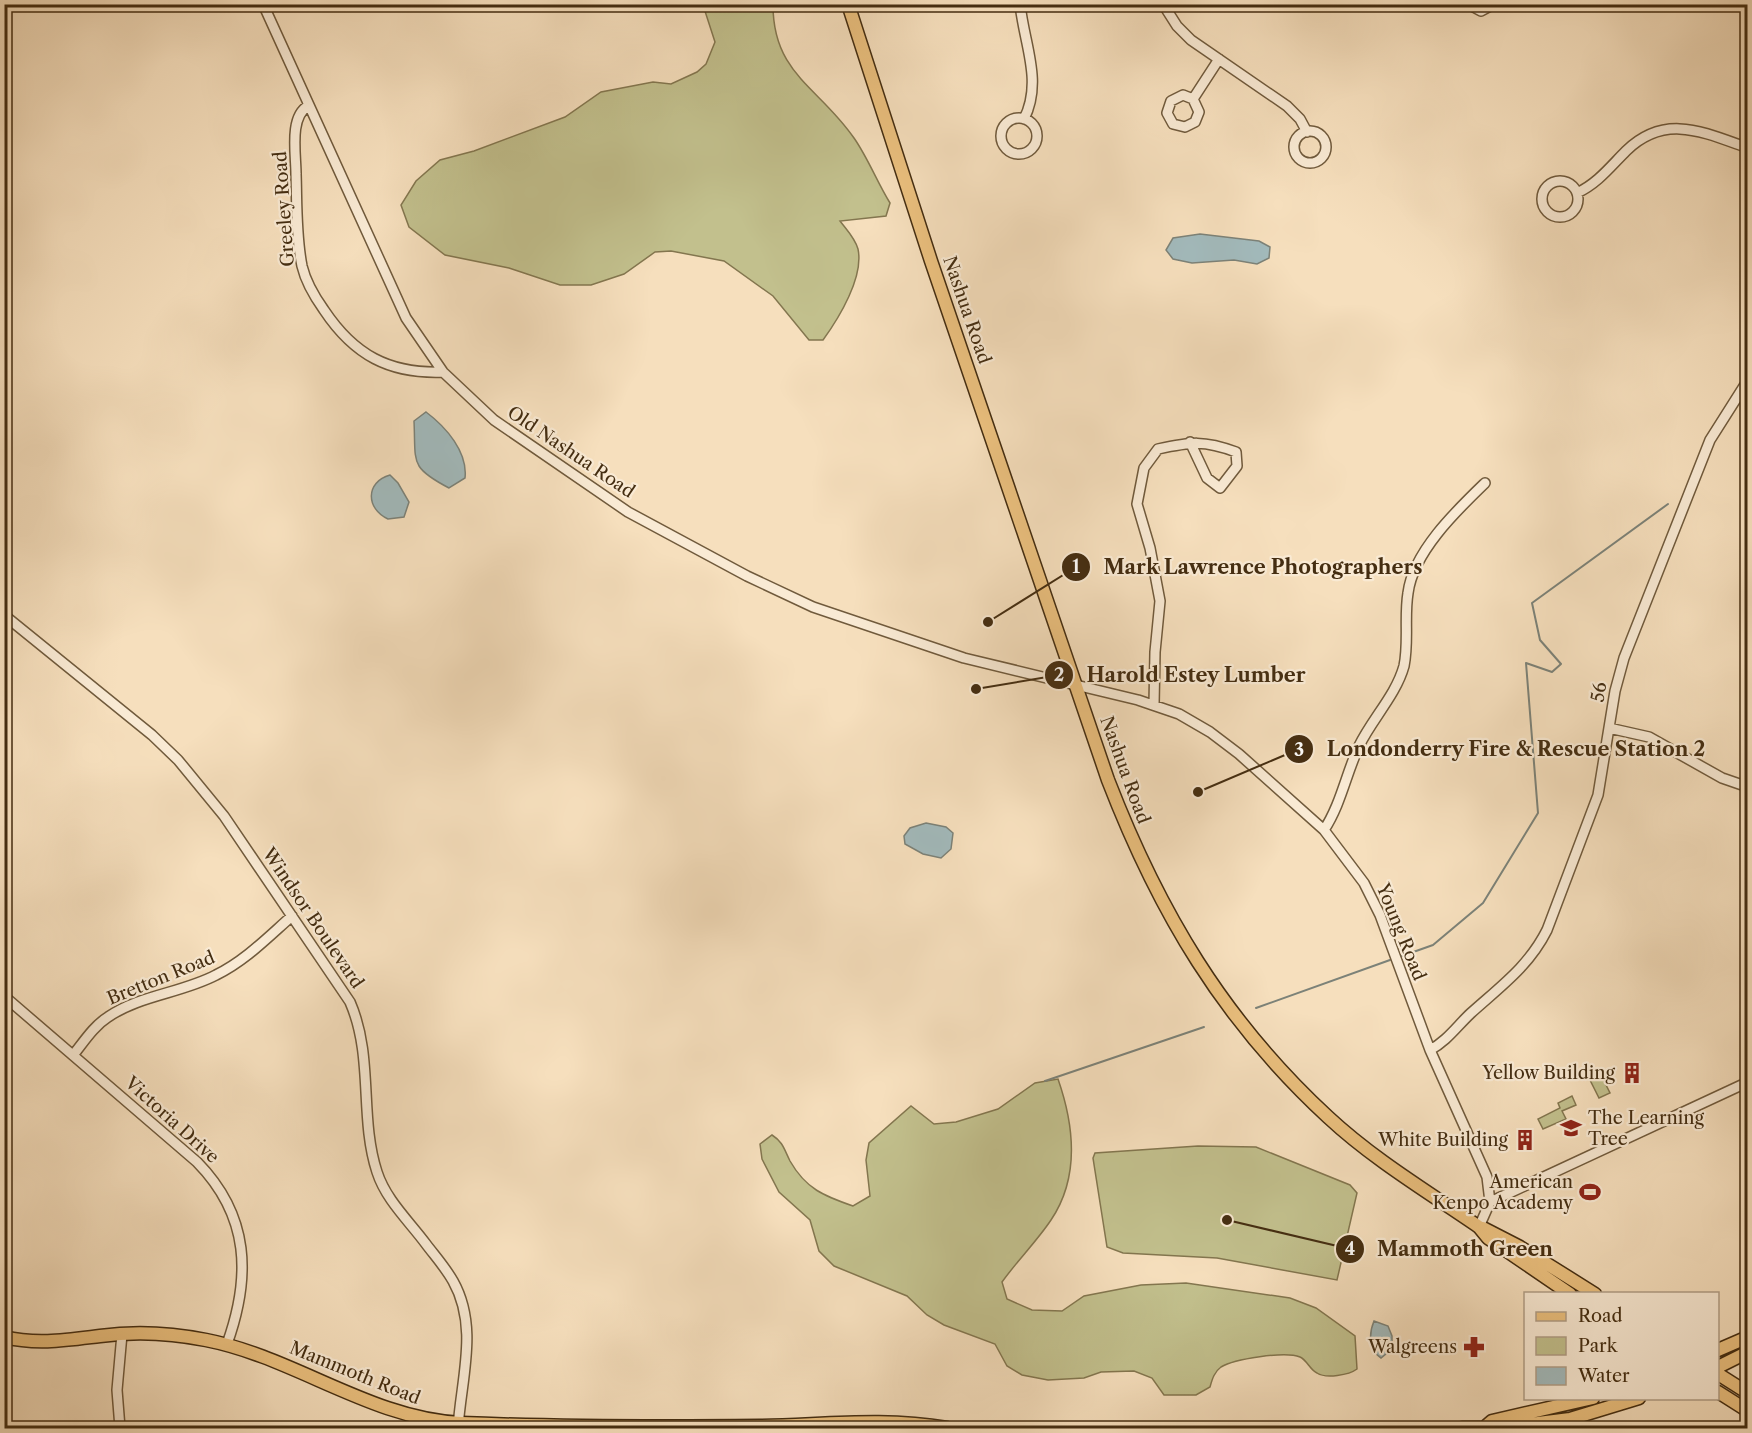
<svg xmlns="http://www.w3.org/2000/svg" width="1752" height="1433" font-family="'Libre Caslon Text',serif">
  <style>
    .green { fill: #c2c08d; stroke: #83764f; stroke-width: 1.5 }
    .water { fill: #a2babc; stroke: #7c8278; stroke-width: 1.5 }
    .lines { fill: none; stroke-linecap: round; stroke-linejoin: round }
    .stream { stroke: #7c8278; stroke-width: 2 }
    .minor-casing { stroke: #705a3c; stroke-width: 12 }
    .major-casing { stroke: #442d11; stroke-width: 15 }
    .minor { stroke: #f9ead4; stroke-width: 9 }
    .major { stroke: #ebc07e; stroke-width: 12 }
    .labels { text-anchor: middle; stroke-width: 4.5; stroke-linejoin: round; paint-order: stroke }
    .street-label { font-size: 18px; fill: #442d11; stroke: #f9ead4 }
    .poi-label { font-size: 18px; fill: #442d11; stroke: #f9ead4; text-anchor: end }
    .leader { fill: none; stroke: #442d11; stroke-width: 2 }
    .callout-dot { fill: #442d11; stroke: #f9ead4; stroke-width: 2 }
    .mark-label { font-size: 18px; text-anchor: middle; font-weight: bold; fill: #fff }
    .callout-label { font-size: 20px; text-anchor: middle; font-weight: bold; fill: #442d11; stroke: #f9ead4; stroke-width: 4.5; stroke-linejoin: round; paint-order: stroke }
  </style>
  <rect width="100%" height="100%" fill="#f6dfbd"/>
  <filter id="stains"><feTurbulence type="fractalNoise" baseFrequency=".00333" numOctaves="4"/><feColorMatrix values="0 0 0 0 .2 0 0 0 0 .09 0 0 0 0 .02 0 0 0 .5 -.17"/></filter>
  <radialGradient id="worn" r=".72"><stop offset=".6" stop-color="#630" stop-opacity="0"/><stop offset="1" stop-color="#630" stop-opacity=".3"/></radialGradient>
  <path class="green" d="M703 5H773C773 74 819 87 854 138 868 158 877 182 890 203L886 216 840 221C846 229 855 238 858 249 864 277 839 318 823 340H809L773 296 724 261 671 251 655 252 624 274 591 285H560L509 268 445 255 409 227 401 205 416 181 440 160 474 151 565 117 601 92 653 82 671 84 697 72 706 64 715 42Z
    M1600 1073 1610 1093 1599 1098 1589 1078Z
    M1058 1079C1074 1125 1080 1177 1051 1220 1037 1241 1017 1261 1002 1282L1007 1299 1032 1310 1062 1311 1084 1296 1141 1285 1186 1283 1290 1298 1316 1308 1355 1336 1357 1369C1349 1375 1326 1379 1317 1373 1310 1370 1307 1360 1300 1357 1285 1351 1234 1359 1221 1367 1214 1372 1212 1380 1210 1387L1196 1395H1164L1152 1378 1134 1371 1101 1372 1084 1378 1048 1380 1022 1375 1007 1366 995 1344 944 1325 927 1315 907 1296 834 1266 819 1251 810 1220 779 1192 762 1159 760 1144 772 1135C783 1142 784 1149 790 1161 806 1189 824 1196 853 1206L870 1196 866 1160 869 1143 911 1106 934 1124 956 1122 998 1109 1035 1083Z
    M1572 1096 1576 1105 1562 1111 1566 1119 1543 1129 1538 1119 1560 1108 1558 1103Z
    M1198 1146 1256 1147 1350 1185 1357 1193 1337 1280 1217 1258 1123 1253 1107 1247 1093 1158 1095 1153Z"/>
  <path class="water" d="M1200 234 1259 241 1270 247 1269 258 1257 264 1234 260 1192 263 1173 259 1166 250 1173 238Z
    M426 412C446 427 468 452 465 478L449 488C409 467 416 463 414 421Z
    M390 475 398 483 409 502 404 517 388 519C366 509 365 482 390 475Z
    M926 823 946 827 953 833 951 849 941 858 923 854 905 844 904 836 910 828Z
    M1374 1321 1388 1326 1392 1336V1349L1381 1358C1368 1350 1369 1333 1374 1321Z"/>
  <g class="lines">
    <path class="stream" d="M1402 956 1433 945 1483 903 1538 813 1526 663 1552 672 1561 664 1540 640 1532 603 1668 504
      M1256 1008 1390 960
      M1045 1081 1204 1027"/>
    <defs>
      <path id="minor" d="M263 4 406 318 443 372 494 420 628 512 747 576 813 607 964 658 1138 700 1179 714 1210 732 1239 754 1324 830 1364 883 1380 915 1430 1050 1487 1177 1490 1202 1479 1227
        M1020 4C1024 44 1043 81 1024 119
        M1163 4 1177 26 1191 40 1287 106 1300 119 1307 132
        M1468 4 1481 11 1494 4
        M1193 99 1183 95 1171 101 1167 113 1173 124 1185 127 1195 122 1199 112 1193 99 1219 59
        M308 106C289 117 296 154 296 174 297 204 296 236 302 266 306 283 314 296 324 310 354 355 389 374 443 372
        M1001 136a18 18 0 1 1 36 0a18 18 0 1 1-36 0Z
        M1294 147a16 16 0 1 1 32 0a16 16 0 1 1-32 0Z
        M1542 199a18 18 0 1 1 36 0a18 18 0 1 1-36 0Z
        M1577 193C1598 183 1610 167 1626 151 1665 113 1703 132 1748 148
        M4 615 152 735 178 760 224 816 350 1002C374 1057 359 1117 377 1172 386 1200 409 1221 426 1244 435 1256 445 1267 453 1281 479 1327 461 1379 458 1428
        M1154 705 1155 652 1160 601 1150 548 1137 504 1144 468 1158 449C1191 442 1204 440 1236 452L1237 466 1220 488 1207 478 1190 442
        M1609 728 1649 737 1722 778 1748 787
        M1324 830C1341 804 1346 774 1359 746 1372 719 1396 695 1404 666 1409 642 1404 617 1408 593 1413 552 1457 510 1485 483
        M4 996 197 1162C250 1216 251 1277 227 1344
        M1430 1050C1447 1041 1457 1026 1471 1013 1501 986 1529 966 1547 930L1598 795 1615 691 1624 658 1710 440 1748 380
        M74 1054C85 1040 94 1026 108 1017 140 995 182 993 216 975 245 961 268 937 292 916
        M1490 1202 1748 1082
        M120 1428 117 1390 122 1334"/>
      <path id="major" d="M848 4 931 261 1108 780C1159 912 1223 1020 1328 1117 1373 1159 1428 1192 1479 1227L1488 1238 1570 1294
        M1483 1228 1520 1247 1595 1294
        M4 1337C37 1345 67 1340 100 1336 135 1331 171 1333 206 1340 294 1357 371 1419 461 1423 560 1427 660 1427 760 1426 823 1425 884 1417 947 1428
        M1718 1350 1748 1337
        M1718 1367 1748 1352
        M1718 1374 1748 1393
        M1718 1392 1748 1411
        M1485 1427 1492 1421 1593 1398
        M1462 1428H1490
        M1499 1428 1570 1419 1639 1398"/>
    </defs>
    <use href="#minor" class="minor-casing"/>
    <use href="#major" class="major-casing"/>
    <use href="#minor" class="minor"/>
    <use href="#major" class="major"/>
  </g>
  <defs>
    <symbol id="building-bare" viewBox="-9 -9 18 18"><path d="M-4-6H4V6H1V3H-1V6H-4ZM-2.5-4.3h1.7v1.8h-1.7ZM.8-4.3h1.7v1.8H.8ZM-2.5-1h1.7V.8h-1.7ZM.8-1h1.7V.8H.8Z" fill="#8f2418" stroke="#f9ead4" stroke-width="2.5" paint-order="stroke"/></symbol>
    <symbol id="school-bare" viewBox="-9 -9 18 18"><path d="M0-5L7-2L0 1L-7-2ZM-4 1L0 2.5L4 1V4Q0 6-4 4Z" fill="#8f2418" stroke="#f9ead4" stroke-width="2.5" paint-order="stroke"/></symbol>
    <symbol id="stadium-bare" viewBox="-9 -9 18 18"><path d="M0-5a6.5 5 0 1 0 0 10a6.5 5 0 1 0 0-10ZM-3.5-1.8h7v3.6h-7Z" fill="#8f2418" stroke="#f9ead4" stroke-width="2.5" paint-order="stroke"/></symbol>
    <symbol id="pharmacy-bare" viewBox="-9 -9 18 18"><path d="M-2-6h4v4h4v4h-4v4h-4v-4h-4v-4h4Z" fill="#8f2418" stroke="#f9ead4" stroke-width="2.5" paint-order="stroke"/></symbol>
  </defs>
  <g fill-rule="evenodd">
    <use href="#building-bare" x="1617" y="1058" width="30" height="30"/>
    <use href="#school-bare" x="1556" y="1113" width="30" height="30"/>
    <use href="#building-bare" x="1510" y="1125" width="30" height="30"/>
    <use href="#stadium-bare" x="1575" y="1177" width="30" height="30"/>
    <use href="#pharmacy-bare" x="1459" y="1332" width="30" height="30"/>
  </g>
  <g class="labels">
    <g class="street-label">
      <text transform="translate(284 209) rotate(-94)" y="6">Greeley Road</text>
      <text transform="translate(967 310) rotate(71)" y="6">Nashua Road</text>
      <text transform="translate(571 452) rotate(34)" y="6">Old Nashua Road</text>
      <text transform="translate(1599 692) rotate(-80)" y="6">56</text>
      <text transform="translate(1125 770) rotate(70)" y="6">Nashua Road</text>
      <text transform="translate(313 918) rotate(56)" y="6">Windsor Boulevard</text>
      <text transform="translate(1401 932) rotate(68)" y="6">Young Road</text>
      <text transform="translate(161 978) rotate(-22)" y="6">Bretton Road</text>
      <text transform="translate(172 1120) rotate(42)" y="6">Victoria Drive</text>
      <text transform="translate(355 1373) rotate(22)" y="6">Mammoth Road</text>
    </g>
    <g class="poi-label">
      <text x="1615" y="1079">Yellow Building</text>
      <text x="1588" y="1124" text-anchor="start">The Learning<tspan x="1588" dy="21">Tree</tspan></text>
      <text x="1508" y="1146">White Building</text>
      <text x="1573" y="1188">American<tspan x="1573" dy="21">Kenpo Academy</tspan></text>
      <text x="1457" y="1353">Walgreens</text>
    </g>
  </g>
  <path class="leader" d="M988 622L1076 567M976 689L1059 675M1198 792L1299 749M1227 1220L1350 1249"/>
  <g class="callout-dot">
    <circle cx="988" cy="622" r="6"/>
    <circle cx="976" cy="689" r="6"/>
    <circle cx="1198" cy="792" r="6"/>
    <circle cx="1227" cy="1220" r="6"/>
    <circle cx="1076" cy="567" r="15"/>
    <circle cx="1059" cy="675" r="15"/>
    <circle cx="1299" cy="749" r="15"/>
    <circle cx="1350" cy="1249" r="15"/>
  </g>
  <g class="mark-label">
    <text x="1076" y="573">1</text>
    <text x="1059" y="681">2</text>
    <text x="1299" y="756">3</text>
    <text x="1350" y="1255">4</text>
  </g>
  <g class="callout-label">
    <text x="1263" y="574">Mark Lawrence Photographers</text>
    <text x="1196" y="682">Harold Estey Lumber</text>
    <text x="1516" y="756">Londonderry Fire &amp; Rescue Station 2</text>
    <text x="1465" y="1256">Mammoth Green</text>
  </g>
  <rect width="1752" height="1433" fill="none" stroke="#f6dfbd" stroke-width="24"/>
  <rect x="6" y="6" width="1740" height="1421" fill="none" stroke="#442d11" stroke-width="3"/>
  <rect x="12" y="12" width="1728" height="1409" fill="none" stroke="#442d11" stroke-width="1.5"/>
  <rect x="1524" y="1292" width="195" height="108" fill="#f9ead4" stroke="#b19e86" stroke-width="1.5"/>
  <rect x="1536" y="1312" width="30" height="9" fill="#ebc07e" stroke="#b19e86" stroke-width="1.5"/>
  <text x="1578" y="1322" font-size="18" fill="#442d11">Road</text>
  <rect x="1536" y="1337" width="30" height="18" fill="#c2c08d" stroke="#b19e86" stroke-width="1.5"/>
  <text x="1578" y="1352" font-size="18" fill="#442d11">Park</text>
  <rect x="1536" y="1367" width="30" height="18" fill="#a2babc" stroke="#b19e86" stroke-width="1.5"/>
  <text x="1578" y="1382" font-size="18" fill="#442d11">Water</text>
  <rect width="100%" height="100%" filter="url(#stains)"/>
  <rect width="100%" height="100%" fill="url(#worn)"/>
</svg>
